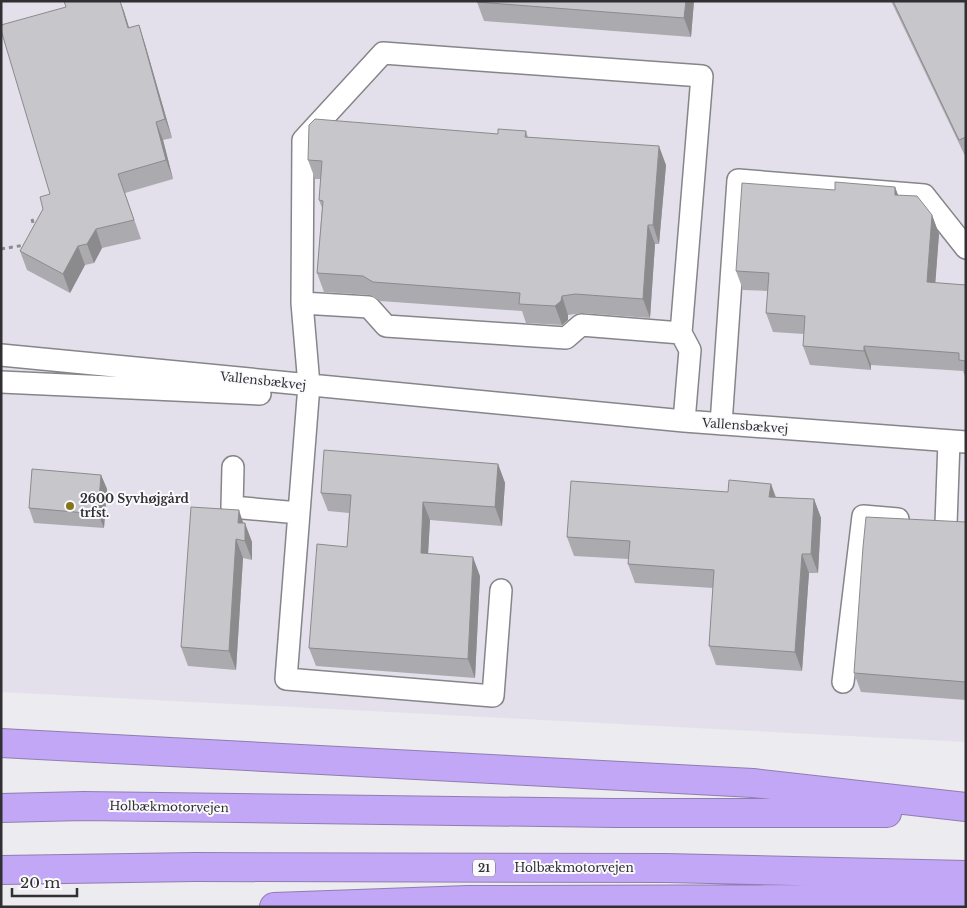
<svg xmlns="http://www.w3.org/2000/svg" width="967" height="908" font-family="'Libre Baskerville',serif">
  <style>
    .built { fill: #e3e0eb }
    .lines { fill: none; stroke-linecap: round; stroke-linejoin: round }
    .minor-casing { stroke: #868589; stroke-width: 24 }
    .highway-casing { stroke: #8f7db1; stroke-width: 30 }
    .path { stroke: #8c8b8e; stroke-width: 3; stroke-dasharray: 4 4; stroke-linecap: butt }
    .minor { stroke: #fff; stroke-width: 21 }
    .highway { stroke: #c2a7f6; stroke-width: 28 }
    .wall { fill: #abaaae }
    .shaded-wall { fill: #8b8b8d }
    .building { fill: #c7c6ca; stroke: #8b8b8d }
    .poi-dot { fill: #847619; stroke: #faf9fd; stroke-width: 2 }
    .labels { text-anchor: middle; stroke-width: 4; stroke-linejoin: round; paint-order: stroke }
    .shield { fill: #faf9fd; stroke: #6d6c6e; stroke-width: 1 }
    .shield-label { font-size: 11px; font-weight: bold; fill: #302f31 }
    .street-label { font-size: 12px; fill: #302f31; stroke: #faf9fd }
    .poi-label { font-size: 12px; font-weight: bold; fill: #302f31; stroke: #faf9fd; text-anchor: start }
  </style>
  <rect width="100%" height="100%" fill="#ecebef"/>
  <path class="built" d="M1 1H966V742L1 692Z"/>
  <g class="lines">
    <defs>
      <path id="minor" d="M302 303 369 307 386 326 566 338 581 325 681 333
        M1 355 684 421 966 442
        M1 382 260 394
        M721 424 738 180 924 195 966 248
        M233 467 232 507 299 513
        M946 524 949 441
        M501 590 493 696 286 679 309 385 302 303 303 140 383 53 702 76 681 333 690 350 684 421
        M843 682 863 516 898 519"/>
      <path id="highway" d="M1 743 753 783 966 807
        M1 808 84 806 614 813H887
        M1 870 195 867 666 868 966 875
        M274 907 468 900 890 899 966 895"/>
    </defs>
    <use href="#minor" class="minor-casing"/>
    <use href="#highway" class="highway-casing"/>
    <path class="path" d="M32 219 35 230
      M1 249 25 245"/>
    <use href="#minor" class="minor"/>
    <use href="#highway" class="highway"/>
  </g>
  <path class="wall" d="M64 1H120L129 28 139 25 145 44 172 138 163 140 173 179 125 193 141 239 102 248 94 263 85 265 70 293 27 270 20 251 43 209 50 194 66 7Z
    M694 1 691 37 484 21 477 2Z
    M891 1H966V158Z
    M526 131 528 137 666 165 659 244H655L650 318 582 313 568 315V320L562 325 526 323 522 311 380 301 370 295 324 292 317 273 322 208 319 200 321 179H315L308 160Z
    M895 187 898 195 932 215 939 234 935 283 966 285V379L963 371 871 365V370L810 365 803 346 804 334 773 332 766 313 768 291 743 290 736 271 835 190Z
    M498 464 505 483 502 526 430 520 428 553 480 576 475 678 316 666 309 648 347 547 349 513 328 511 321 493Z
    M101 475 107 489 104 528 34 523 29 508Z
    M771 484 776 497 814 499 821 518 818 573H809L802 671 716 665 709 646 713 588 635 583 628 564 629 559 574 556 567 537 728 492Z
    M966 522V700L861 692 854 673Z
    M244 523 252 542V560L243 558 236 670 188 666 181 647Z"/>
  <path class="shaded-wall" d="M120 1 124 11 135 47 128 28Z
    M686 1H694L691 37 684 18Z
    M139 25 145 44 172 138 165 119Z
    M156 122 163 140 173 179 166 160Z
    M659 146 666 165 659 244 653 225Z
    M895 187 902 206 895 195Z
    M932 215 939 234 934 301 927 282Z
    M648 225 655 244 650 318 643 299Z
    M96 229 102 248 94 263 87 244Z
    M78 246 85 265 70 293 63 274Z
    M562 296 568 315V320L562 325 555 306Z
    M864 346 871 365V370L864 351Z
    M498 464 505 483 502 526 495 507Z
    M101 475 107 489 104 528 98 514Z
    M771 484 777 502 769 497Z
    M814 499 821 518 818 573 811 554Z
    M423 502 430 520 427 572 421 553Z
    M239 510 245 528V523L252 542V560L238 523Z
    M236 539 243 558 236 670 229 651Z
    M802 554 809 573 802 671 795 652Z
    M473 557 480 576 475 678 468 659Z"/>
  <path class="building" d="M64 1H120L128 28 139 25 165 119 156 122 166 160 118 174 134 220 96 229 87 244 78 246 63 274 20 251 43 209 40 197 50 194 1 30V25L66 7Z
    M478 1H686L684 18 477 2Z
    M893 1H966V137L959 140Z
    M315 119 498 134V129L526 131 525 137 659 146 653 225H648L643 299 575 294 562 296 561 301 555 306 519 304 520 293 373 282 363 276 317 273 323 201 319 200 322 161 308 160 309 125Z
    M835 182 895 187V195L917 196 932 215 927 282 966 285V361L959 360V353L864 346V351L803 346 805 316 766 313 769 273 736 271 742 183 835 190Z
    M324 450 498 464 495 507 423 502 421 553 473 557 468 659 309 648 317 544 347 547 351 495 321 493Z
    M32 469 101 475 98 514 29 508Z
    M729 480 771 484 769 497 814 499 811 554H802L795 652 709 646 714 570 628 564 630 541 567 537 571 481 728 492Z
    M191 507 239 510 238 523H245V541L236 539 229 651 181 647Z
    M866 517 966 522V682L854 673 863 547Z"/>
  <circle class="poi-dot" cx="70" cy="506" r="5"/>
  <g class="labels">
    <rect class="shield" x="473" y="859.5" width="22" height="17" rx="4"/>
    <g class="shield-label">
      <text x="484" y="872">21</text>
    </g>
    <g class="street-label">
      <text transform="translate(263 381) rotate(6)" y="4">Vallensbækvej</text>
      <text transform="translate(745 426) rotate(4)" y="4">Vallensbækvej</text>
      <text transform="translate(169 807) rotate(1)" y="4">Holbækmotorvejen</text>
      <text x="574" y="872">Holbækmotorvejen</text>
    </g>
    <g class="poi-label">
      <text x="80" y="503">2600 Syvhøjgård<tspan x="80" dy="14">trfst.</tspan></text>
    </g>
  </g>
  <rect width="967" height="908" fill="none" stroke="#302f31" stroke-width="5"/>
  <path d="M12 888v8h65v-8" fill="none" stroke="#302f31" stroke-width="2.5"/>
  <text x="20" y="888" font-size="15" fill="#302f31" stroke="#faf9fd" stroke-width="4" paint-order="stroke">20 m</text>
</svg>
